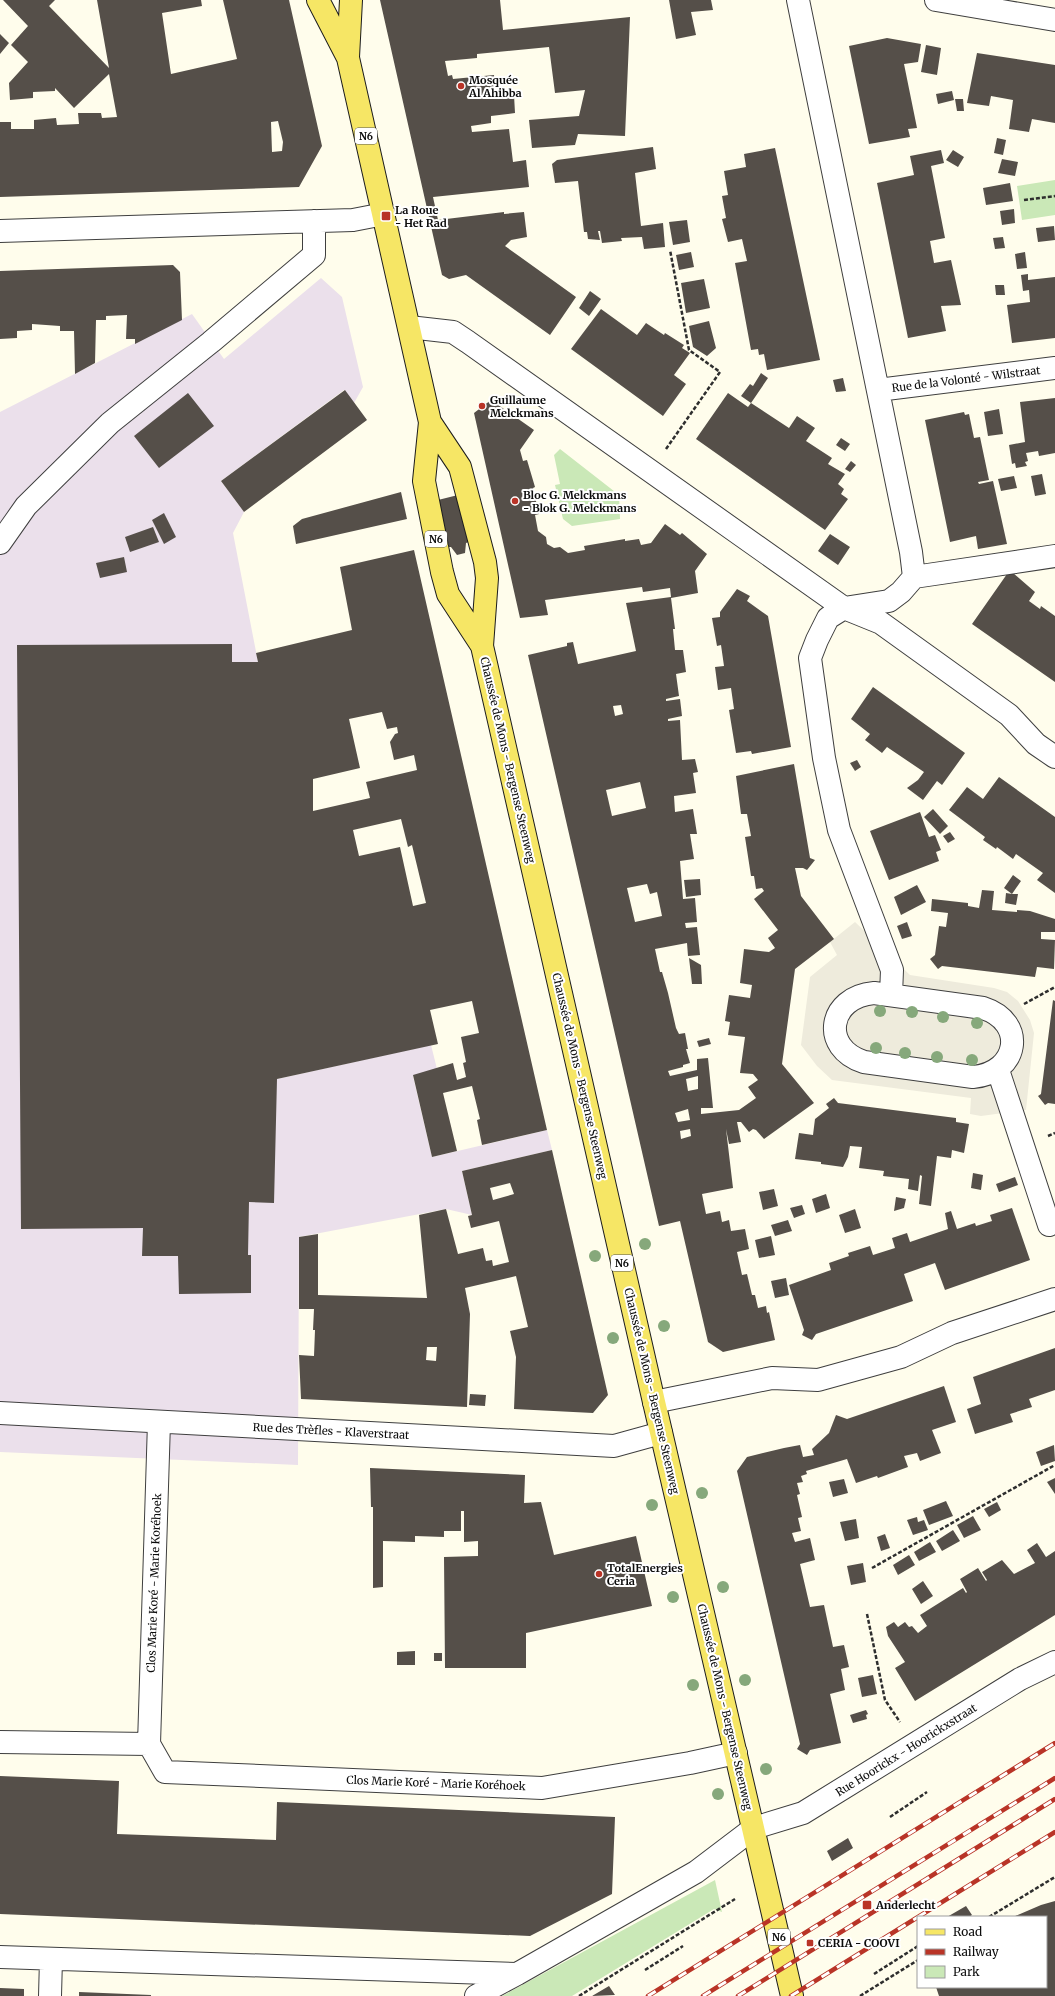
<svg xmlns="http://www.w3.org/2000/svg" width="1055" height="1996" font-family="Merriweather,serif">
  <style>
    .industrial { fill: #ebe0eb }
    .green { fill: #cae8b7 }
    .plaza { fill: #eeebdc }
    .building { fill: #554f49; fill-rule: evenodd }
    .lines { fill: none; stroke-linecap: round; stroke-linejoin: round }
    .minor-casing { stroke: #3f3f3f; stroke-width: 24 }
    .major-casing { stroke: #1d1d1d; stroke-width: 24 }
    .path { stroke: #2e2e2e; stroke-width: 2.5; stroke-dasharray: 4 2; stroke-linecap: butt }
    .minor { stroke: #fff; stroke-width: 22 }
    .major { stroke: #f6e665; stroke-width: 22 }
    .rail-casing { stroke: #b93427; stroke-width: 4.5 }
    .rail { stroke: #fff; stroke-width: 3; stroke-dasharray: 9; stroke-linecap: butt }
    .tree { fill: #86a87b }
    .poi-dot { fill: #b93427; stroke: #fff; stroke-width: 1.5 }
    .labels { text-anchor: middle; stroke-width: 4; stroke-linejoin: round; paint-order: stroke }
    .shield { fill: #fff; stroke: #555; stroke-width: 1 }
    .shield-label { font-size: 10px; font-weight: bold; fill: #0c0c0c }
    .poi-label { font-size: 11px; font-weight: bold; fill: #0c0c0c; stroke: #fff; text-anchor: start }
    .street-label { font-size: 11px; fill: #0c0c0c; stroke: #fff }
  </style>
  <rect width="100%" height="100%" fill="#fffdec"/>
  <path class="industrial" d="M321 278 342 297 363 387 354 403 344 390 221 481 244 512 233 533 258 662 312 661 313 811 277 1079 431 1045 437 1069 413 1076 432 1157 547 1130 552 1150 462 1171 472 1215 446 1209 299 1237 298 1465 0 1452V412L192 314 224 359Z"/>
  <path class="green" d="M1055 180V215L1022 220 1017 186Z
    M560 449 619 495 620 519 572 526 563 519 555 485 560 484 554 455Z
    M715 1880 722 1912 714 1909 572 1996H502Z"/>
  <path class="plaza" d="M855 922 910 975 994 988 1007 992 1018 1001 1030 1020 1034 1033 1026 1110 981 1116 970 1114 971 1098 832 1080 817 1066 801 1045 810 977 837 955 830 942Z"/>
  <path class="building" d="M3 0H55L49 6 109 68 97 0H201L202 6 162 13 171 74 237 59 223 0H289L322 146 299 187 0 197V122H11V129H34V120L56 118 57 125 79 124 78 113H101L102 118 117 117 109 74 74 108 55 88V91L33 92V98L10 100 9 83 28 62 11 45 28 26ZM278 121 283 142 282 151 272 152 271 122Z
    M380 0H500L503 30 630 17 625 136 578 134 575 145 532 148 529 120 579 116 585 90 555 93 549 47 477 54V58L445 61 448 76 452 75 453 79 494 75 496 97 514 95 515 113 491 116V123L471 126 472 132 509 129 513 162 526 160 529 187 433 197 438 220 504 212V214L524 212 527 237 511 240 505 246 576 297 550 335 466 275 449 279 442 275Z
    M669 0H711L713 10 691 12 696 35 676 39Z
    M0 34 9 43 0 54Z
    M887 38 921 44 918 62 904 64 917 128 908 129 910 137 869 144 849 46Z
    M926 45 941 48 937 75 921 72Z
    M977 53 1055 65V123L1032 119 1029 132 1009 129 1013 100 991 96 989 106 967 103Z
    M952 91 954 100 938 104 936 94Z
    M955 99H963L964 111H957Z
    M997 138 1006 140 1003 155 994 153Z
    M653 147 656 169 635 173 641 226 663 223 665 247 644 249 642 237 621 238 622 241 602 243 600 231H598L600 240 588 239 587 232H584L578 181 555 183 552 164 557 160Z
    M775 148 820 360 767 370 764 354 759 355 758 349 751 350 735 263 747 261 742 239 728 242 722 219 726 218 722 196 728 195 724 171 746 167 744 154Z
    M941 150 944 163 931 166 945 238 930 241 934 263 951 260 961 305 941 306 946 331 908 338 877 183 914 175 910 156Z
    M953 150 964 157 958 167 946 160Z
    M1002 159 1018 162 1015 176 998 173Z
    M1010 183 1013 201 986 205 983 188Z
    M1014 209 1015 223 1002 225 1000 211Z
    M687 220 690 242 673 245 669 222Z
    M1054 226 1055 240 1038 242 1036 228Z
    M1003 237 1005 248 995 249 993 238Z
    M691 252 694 267 679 270 676 255Z
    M1025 252 1027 268 1017 269 1015 254Z
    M173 265 180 272 182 320 135 344V339H126L127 315 106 316V320H96L95 363 75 374 74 331H60V326L32 324V330L17 331V338L0 339V271Z
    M1028 274V280L1055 277V338L1012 343 1007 305 1030 302 1029 290 1023 291 1021 275Z
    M704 279 710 308 686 313 681 283Z
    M995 285H1004L1005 295H996Z
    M590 291 601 299 589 316 579 308Z
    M601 309 637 335 646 323 664 335 665 333 684 345 682 348 690 353 674 375 686 384 663 416 571 349Z
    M709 321 716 348 707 356 693 347 689 326Z
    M761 373 768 378 751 403 789 428 797 416 815 428 806 441 832 458 828 464 845 474 838 484 844 489 841 494 848 499 825 530 696 439 728 393 748 407 751 403 741 396 750 384 753 386Z
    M843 378 846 391 836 392 833 380Z
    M345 390 367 420 244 512 221 481Z
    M188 393 214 426 159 468 134 436Z
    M1055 398V453L1039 456 1038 451 1026 453 1028 461 1025 462 1027 466 1016 468 1015 463 1012 464 1009 445 1025 442 1020 402Z
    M491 400 534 430 520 450 523 461 527 460 535 487 533 488 539 514 535 515 538 531 546 537 547 544 554 548 560 547 568 553 585 550 584 546 625 539V541L639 539 641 545 651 543 665 524 680 535 682 533 707 554 695 571 698 593 671 598 675 629H673L675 650H683L686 672 676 674 679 696 666 699V701L680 699 682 716 668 719V721L680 720 682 760 695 759 698 772 693 773 696 793 674 796 675 812 693 809 697 834H690L694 859 680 861 683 899 695 898 697 922 685 923 686 928 697 927 700 955 688 956 687 943 655 949 660 972H662L668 993 676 1028 679 1034 685 1033 688 1049H686L690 1063 683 1065V1067L668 1071 670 1076 697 1070V1059L708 1058 713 1108H701V1114L739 1110 756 1098 748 1087 758 1080 753 1074 740 1073 745 1037 728 1035 730 1022 725 1021 729 995 750 998 752 985 740 983 744 949 769 952 775 948 768 938 778 930 754 899 764 891 762 888 756 889 754 876H751L745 837 751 836 747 814H741L736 776 794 764 810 858 815 860 807 870 803 868H795L801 896 834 939 795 969 782 1064 814 1103 764 1139 756 1130 753 1129 749 1132 741 1122H737L741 1142 729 1144 726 1129 733 1188 702 1194 706 1214 720 1211 722 1222 729 1220 731 1231 745 1229 749 1249 737 1252 742 1275 747 1274 752 1295H755L758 1308 766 1306 767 1313 769 1312 775 1340 723 1352 708 1342 680 1221 659 1226 528 655 567 646V643L573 642 578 664 636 651 626 603 671 597 670 588 643 592 642 587 545 600 548 615 520 618 474 413ZM621 705 623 714 615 716 613 706ZM640 782 646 808 612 816 606 790ZM647 884 650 894 657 892 662 916 635 922 627 888ZM698 1076V1089L688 1091 686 1079ZM688 1109 690 1120 678 1122 675 1113ZM690 1129 691 1136 681 1139 680 1131Z
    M999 409 1003 434 988 436 984 412Z
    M964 412 965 415 969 414 974 438 980 437 989 480 978 482 979 484 993 481 1007 544 978 549 976 536 950 542 925 420Z
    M841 438 850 444 845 451 836 445Z
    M851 461 856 465 850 472 845 469Z
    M1042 474 1046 494 1035 496 1031 476Z
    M1014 476 1017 488 1001 491 998 479Z
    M401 492 407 519 296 544 293 526 302 519Z
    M458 495 469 542 466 543 465 553 457 555 451 547H449L438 500Z
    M164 513 176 537 164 544 152 520Z
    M153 527 159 542 130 552 125 537Z
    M830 534 850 547 838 565 818 551Z
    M414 550 547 1130 482 1145 477 1120 480 1119 472 1086 443 1093 457 1151 432 1157 413 1075 453 1063 457 1080 466 1077 463 1063 466 1062 461 1037 479 1033 472 1001 430 1010 438 1044 277 1079 274 1203 249 1202 248 1255H251V1293L179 1294 178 1256H142L143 1228 21 1229 17 645 232 644V662H258L256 653 352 630 340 567ZM382 712 387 729 397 727 398 733 395 734 390 742 394 760 414 755 417 770 366 782 370 798 313 811V779L360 768 349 719ZM401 819 408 847 412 845 426 903 413 906 400 847 359 856 353 830Z
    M124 557 127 572 100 578 96 563Z
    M1013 573 1035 592 1029 601 1040 609 1041 606 1055 616V682L972 624 1007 574Z
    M737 589 750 596 747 601 768 616 791 747 752 754 751 751 736 753 729 710 734 709 731 688 718 690 715 667 724 666 721 645 717 646 712 618 720 617V612Z
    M873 687 965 753 942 785 937 781 923 800 907 788 918 780 924 772 887 747 882 753 865 740 870 734 851 719Z
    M857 760 861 767 855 771 850 763Z
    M999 777 1055 817V893L1037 880 1043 873 1016 854 1013 859 997 847 996 849 983 840 985 837 949 810 967 787 983 799Z
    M933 809 948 826 940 834 924 817Z
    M920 812 929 837 935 835 941 850 936 852 939 861 889 880 870 831Z
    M950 832 955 839 948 843 943 836Z
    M1013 875 1021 881 1012 894H1018L1016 905 1005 903 1006 893 1012 894 1004 888Z
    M700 879 701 895 686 897 684 880Z
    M917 885 926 902 901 915 894 897Z
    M982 890 994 891 992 910 1017 912V910L1030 911 1055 919V932H1041V939L1055 940 1054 969 1037 967 1035 977 942 966 938 969 930 959 935 955 939 926 946 927 948 913 931 911 932 899 968 903V906L979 908Z
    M907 922 912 936 902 939 897 926Z
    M689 958 701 965 702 984H692Z
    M1053 1000 1055 1001V1104L1048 1103 1045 1105 1038 1096 1041 1094Z
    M709 1038 711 1044 699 1047 697 1041Z
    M834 1098 838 1103 956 1118V1122L969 1124 964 1153 952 1150 951 1158 937 1156 931 1206 919 1204 922 1176 920 1175 918 1191 908 1189 909 1179 883 1176 884 1171 859 1168 862 1147 850 1146 848 1157 843 1167 821 1164V1162L795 1159 799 1133 813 1135 815 1119 829 1108 826 1104Z
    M552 1150 608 1395 593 1413 514 1409 516 1357 510 1331 528 1327 516 1276 465 1288 470 1314 467 1407 301 1399 299 1355 314 1356 315 1330H313L314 1309H299V1237L318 1234V1295L427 1298 419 1215 446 1209 458 1254 483 1248 486 1261 492 1260 493 1266 509 1262 499 1221 471 1228 468 1216 472 1215 462 1171ZM510 1183 514 1194 493 1200 490 1188ZM427 1347H437L436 1361 426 1360Z
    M973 1173 983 1175 981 1190 971 1188Z
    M1015 1177 1018 1185 999 1192 996 1184Z
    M774 1189 778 1206 763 1210 759 1192Z
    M826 1194 830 1208 816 1213 812 1199Z
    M896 1197 906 1199 904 1208 894 1211Z
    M802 1205 805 1214 794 1218 790 1208Z
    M1012 1208 1030 1260 945 1290 935 1263 904 1274 913 1301 816 1334 812 1340 802 1335 804 1330 789 1285 831 1270 829 1263 849 1256 848 1253 870 1246 873 1255 895 1248 892 1238 907 1233 910 1242 948 1229 945 1213 951 1211 957 1229 975 1223 976 1226 992 1221 990 1215Z
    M855 1209 861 1228 845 1233 839 1215Z
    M788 1220 792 1231 775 1236 771 1225Z
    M771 1236 775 1255 759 1258 755 1240Z
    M786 1278 789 1295 775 1298 771 1281Z
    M1055 1348V1390L1029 1399 1032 1407 1010 1414 1013 1422 975 1434 967 1409 981 1404 973 1377Z
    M944 1386 956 1422 932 1430 941 1453 920 1461 917 1453 904 1456 908 1467 878 1478 877 1476 856 1483 847 1459 806 1471 807 1474 801 1476 803 1482 797 1483 800 1494 797 1495 802 1517 798 1518 801 1531 792 1533 795 1542 810 1538 815 1560 800 1564 810 1607 824 1605 833 1647 844 1645 849 1667 841 1669 845 1690 830 1694 841 1743 810 1750 807 1755 797 1749 800 1744 737 1471 747 1457 784 1448 800 1445 803 1457 814 1455 812 1449 829 1433 836 1415 847 1419Z
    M470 1394 486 1395 485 1406 469 1405Z
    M1054 1445 1055 1461 1041 1466 1036 1452Z
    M370 1468 525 1475 524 1503 541 1502 554 1555 636 1536 652 1606 526 1633V1668H445L444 1557 478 1556V1541L464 1542V1511H461V1531H444V1537L415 1536V1542L383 1541V1587L373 1588V1507H371Z
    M1055 1478V1494L1047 1482Z
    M844 1479 848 1493 833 1497 829 1482Z
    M946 1501 953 1516 929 1525 923 1510Z
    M997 1502 1001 1510 989 1517 984 1509Z
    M973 1516 981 1530 964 1538 957 1525Z
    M917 1517 918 1522 924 1520 928 1530 913 1535 907 1520Z
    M856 1519 859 1538 845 1541 840 1522Z
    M953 1530 960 1541 942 1551 936 1541Z
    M885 1534 890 1548 881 1551 877 1537Z
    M930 1542 936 1552 919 1561 914 1552Z
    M1037 1543 1046 1557 1055 1551V1615L915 1701 895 1668 905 1662 888 1636 886 1627 894 1622 898 1627 905 1622 909 1627 912 1626 918 1633 927 1626 920 1615 963 1588 966 1593 967 1592 960 1579 978 1568 986 1581 987 1580 982 1572 1002 1560 1014 1574 1035 1563 1027 1550Z
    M909 1555 915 1565 898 1575 893 1565Z
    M863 1563 866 1582 851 1585 847 1566Z
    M923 1581 933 1596 921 1604 912 1589Z
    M415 1651V1665H397V1652Z
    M434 1653H442V1661H434Z
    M873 1675 877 1694 862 1697 858 1678Z
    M866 1710 868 1714 866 1715 867 1719 853 1723 850 1715Z
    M0 1776 119 1781 117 1834 276 1840 277 1802 615 1817 612 1894 530 1936 0 1914Z
    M848 1838 853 1848 832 1861 827 1851Z
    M1055 1901V1996H939L936 1987H1046V1917H1013L1041 1905Z
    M966 1906 972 1915 969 1917H947Z
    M609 1986 615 1995 592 1996Z
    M0 1988 24 1989V1996H0Z
    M79 1992 151 1995V1996H79Z"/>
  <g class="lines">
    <defs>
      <path id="minor" d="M798 0 911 552 914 577 901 592 889 601 844 608 828 618 817 640 810 658 824 758 839 830 892 970 891 995
        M936 0 1055 20
        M0 231 353 220 384 214
        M409 327 453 332 468 342 844 608 881 623 1009 715 1036 744 1055 757
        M878 390 1055 368
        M0 543 26 506 110 423 211 342 314 255V221
        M914 577 1055 556
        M874 993 983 1008C1027 1022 1019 1073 973 1077L864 1062C820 1048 828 997 874 993Z
        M998 1070 1049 1225
        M654 1402 772 1378 818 1380 901 1357 952 1333 1055 1299
        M0 1413 614 1446 661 1433
        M159 1422 149 1744 165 1772 542 1788 690 1763 736 1753
        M0 1742 149 1744
        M0 1957 517 1974 696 1872 754 1828 803 1813 1020 1679 1055 1662
        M50 1996 51 1959
        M476 1996 517 1974"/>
      <path id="major" d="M318 0 348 58 430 422 424 481 442 572 448 594 482 646
        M348 57 351 0
        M430 422 460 467 485 562 487 578 482 646 654 1402 792 1996"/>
    </defs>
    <use href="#minor" class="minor-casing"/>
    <use href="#major" class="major-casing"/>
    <path class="path" d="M1024 200 1055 196
      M666 449 720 372 689 350 670 250
      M1024 1004 1055 987
      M1048 1136 1055 1133
      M872 1568 1055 1465
      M867 1614 885 1700 900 1722
      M890 1817 927 1792
      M989 1917 1055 1877
      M645 1970 683 1946
      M874 1974 918 1946
      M579 1996 735 1899
      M860 1996 918 1960"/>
    <use href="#minor" class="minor"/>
    <use href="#major" class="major"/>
    <defs>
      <path id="rail" d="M918 1917 1055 1832
        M648 1996 1055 1743
        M703 1996 1055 1778
        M738 1996 1055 1799
        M791 1996 918 1917"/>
    </defs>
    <use href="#rail" class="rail-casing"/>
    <use href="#rail" class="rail"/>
  </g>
  <g class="tree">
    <circle cx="880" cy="1011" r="6"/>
    <circle cx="912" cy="1012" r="6"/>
    <circle cx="943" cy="1017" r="6"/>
    <circle cx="977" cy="1023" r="6"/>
    <circle cx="876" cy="1048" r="6"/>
    <circle cx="905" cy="1053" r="6"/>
    <circle cx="937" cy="1057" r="6"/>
    <circle cx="972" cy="1060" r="6"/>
    <circle cx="645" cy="1244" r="6"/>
    <circle cx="595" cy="1256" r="6"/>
    <circle cx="664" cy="1326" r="6"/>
    <circle cx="613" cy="1338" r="6"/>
    <circle cx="702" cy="1493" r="6"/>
    <circle cx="652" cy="1505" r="6"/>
    <circle cx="723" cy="1587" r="6"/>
    <circle cx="673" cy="1597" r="6"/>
    <circle cx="745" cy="1680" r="6"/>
    <circle cx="693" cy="1685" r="6"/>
    <circle cx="766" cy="1769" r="6"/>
    <circle cx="718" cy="1794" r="6"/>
  </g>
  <g class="poi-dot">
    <circle cx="461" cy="86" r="4"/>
    <rect x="381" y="211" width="10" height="10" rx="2"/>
    <circle cx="482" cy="406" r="4"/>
    <circle cx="515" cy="501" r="4"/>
    <circle cx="599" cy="1574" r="4"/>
    <rect x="862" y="1900" width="10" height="10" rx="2"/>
    <rect x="806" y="1939" width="8" height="8" rx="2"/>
  </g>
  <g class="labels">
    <g class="shield">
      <rect x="355" y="128" width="22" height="16" rx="3"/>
      <rect x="425" y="531" width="22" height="16" rx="3"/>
      <rect x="611" y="1255" width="22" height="16" rx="3"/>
      <rect x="768" y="1929" width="22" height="16" rx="3"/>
    </g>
    <g class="shield-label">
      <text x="366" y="140">N6</text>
      <text x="436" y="543">N6</text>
      <text x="622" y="1267">N6</text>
      <text x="779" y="1941">N6</text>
    </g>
    <g class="poi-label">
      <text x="469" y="84">Mosquée<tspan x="469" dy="13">Al Ahibba</tspan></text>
      <text x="395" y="214">La Roue<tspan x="395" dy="13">- Het Rad</tspan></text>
      <text x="490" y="404">Guillaume<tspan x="490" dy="13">Melckmans</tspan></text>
      <text x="523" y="499">Bloc G. Melckmans<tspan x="523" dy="13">- Blok G. Melckmans</tspan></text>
      <text x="607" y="1572">TotalEnergies<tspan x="607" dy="13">Ceria</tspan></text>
      <text x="876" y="1909">Anderlecht</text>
      <text x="818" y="1947">CERIA - COOVI</text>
    </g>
    <g class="street-label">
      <text transform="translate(966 379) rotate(-7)" y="4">Rue de la Volonté - Wilstraat</text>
      <text transform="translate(508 760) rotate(77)" y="4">Chaussée de Mons - Bergense Steenweg</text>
      <text transform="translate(580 1076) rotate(77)" y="4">Chaussée de Mons - Bergense Steenweg</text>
      <text transform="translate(652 1391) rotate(77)" y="4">Chaussée de Mons - Bergense Steenweg</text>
      <text transform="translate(331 1431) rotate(3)" y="4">Rue des Trèfles - Klaverstraat</text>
      <text transform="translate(154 1583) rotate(-88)" y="4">Clos Marie Koré - Marie Koréhoek</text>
      <text transform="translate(725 1707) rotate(77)" y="4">Chaussée de Mons - Bergense Steenweg</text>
      <text transform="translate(906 1750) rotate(-32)" y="4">Rue Hoorickx - Hoorickxstraat</text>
      <text transform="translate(436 1783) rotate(2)" y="4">Clos Marie Koré - Marie Koréhoek</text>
    </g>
  </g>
  <rect x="917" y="1916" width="130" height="72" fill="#ffffff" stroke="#9e9e9e"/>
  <rect x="925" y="1929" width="20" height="6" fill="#f6e665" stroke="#9e9e9e"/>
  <text x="953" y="1936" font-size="12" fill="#0c0c0c">Road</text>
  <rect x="925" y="1949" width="20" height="6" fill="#b93427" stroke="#9e9e9e"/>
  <text x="953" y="1956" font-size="12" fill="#0c0c0c">Railway</text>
  <rect x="925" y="1966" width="20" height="12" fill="#cae8b7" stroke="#9e9e9e"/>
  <text x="953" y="1976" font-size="12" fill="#0c0c0c">Park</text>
</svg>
